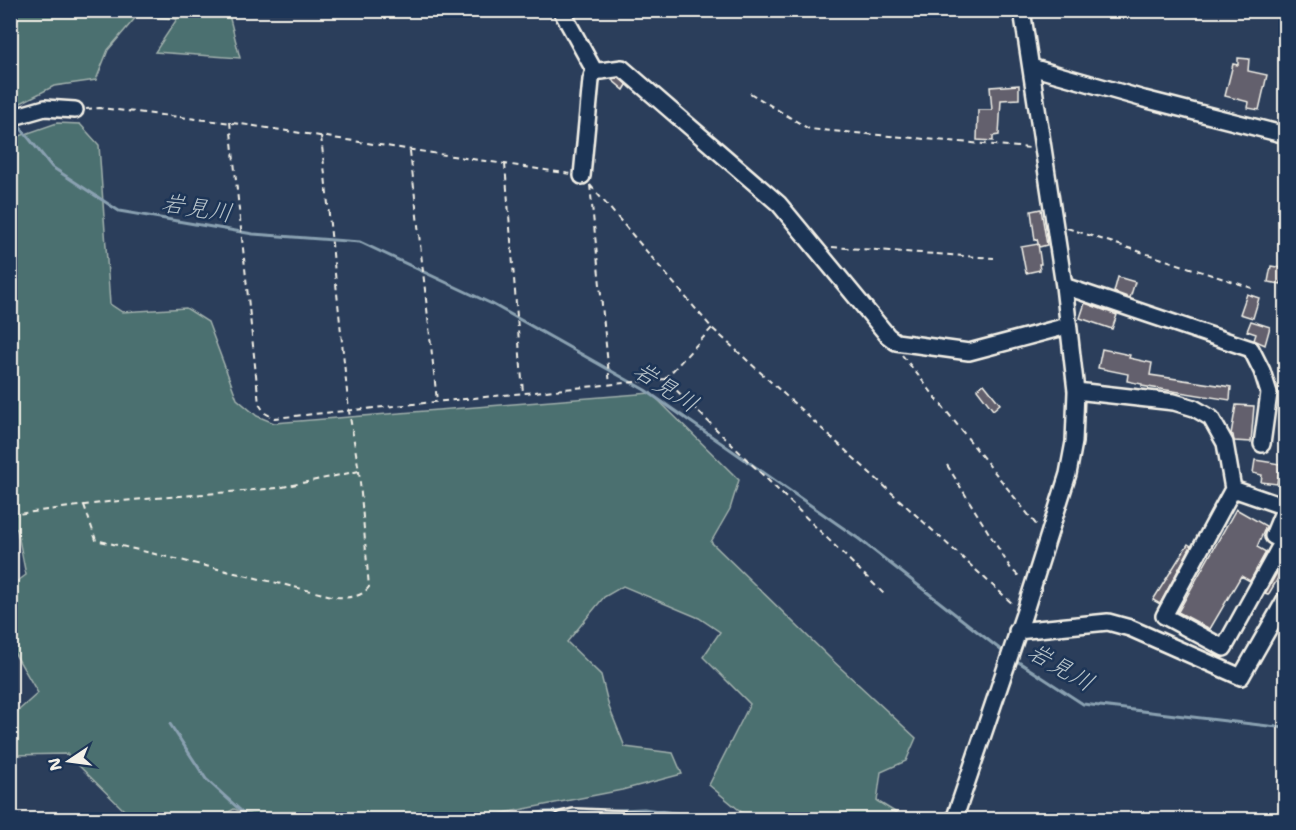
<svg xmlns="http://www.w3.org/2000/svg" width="1296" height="830" font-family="'Shantell Sans','Klee One',sans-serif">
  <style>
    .green { fill: #4c6f70; stroke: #a0b0ac; stroke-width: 1.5 }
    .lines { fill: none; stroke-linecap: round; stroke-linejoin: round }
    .stream { stroke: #8aa1b1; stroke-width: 3 }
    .building { fill: #63606d; stroke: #f4f1e8; stroke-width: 1.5 }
    .minor-casing { stroke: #f4f1e8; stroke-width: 20 }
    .path { stroke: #f4f1e8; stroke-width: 2; stroke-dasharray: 6 4.5; stroke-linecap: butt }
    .minor { stroke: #1d3557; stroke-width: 15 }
    .labels { text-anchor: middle; stroke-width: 5; stroke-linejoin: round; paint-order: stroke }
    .water-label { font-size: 24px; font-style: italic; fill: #b6c2c8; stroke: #1d3557 }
  </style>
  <rect width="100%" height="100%" fill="#2b3e5b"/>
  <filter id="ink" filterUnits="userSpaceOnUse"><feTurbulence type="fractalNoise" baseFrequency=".0167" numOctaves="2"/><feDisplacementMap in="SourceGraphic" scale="12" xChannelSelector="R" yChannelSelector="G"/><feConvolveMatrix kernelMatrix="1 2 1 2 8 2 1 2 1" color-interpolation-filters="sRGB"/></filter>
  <g filter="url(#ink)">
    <path class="green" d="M11 10 228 11 240 58 155 52 177 19 137 16 108 50 96 80 54 86 11 108Z
      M57 123 80 124 99 145 110 304 122 312 186 308 208 322 237 399 257 416 274 423 651 393 739 480 730 509 711 542 831 659 916 738 906 761 881 772 877 801 900 815V819H758L744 814 709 785 750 704 703 657 720 632 699 618 623 586 604 597 567 642 601 675 609 707 625 747 673 753 682 774 622 790 473 819 267 820 234 809 216 819 134 820 67 754 11 755V717L38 693 11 647V586L26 575 17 529 10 528 11 139Z"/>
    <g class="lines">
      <path class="stream" d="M15 121 52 167 119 211 253 234 360 242 492 304 645 390 859 539 1006 654
        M1014 659 1083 704 1286 728
        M170 724 206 779 251 820
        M595 811 644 809 726 820
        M507 820 544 812 567 811"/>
    </g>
    <path class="building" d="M1238 58 1249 59 1248 71 1267 75 1259 110 1248 108 1249 102 1225 96 1233 64 1238 65Z
      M619 78 627 85 624 90 612 80Z
      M1019 85V99L1001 100 999 135 993 136V141L977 140 978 110H992L990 87Z
      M1041 209 1047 245 1039 247 1037 239 1035 240 1031 211Z
      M1038 244 1041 264H1039L1040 270 1026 273 1021 247Z
      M1271 266 1283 268 1281 284 1268 282Z
      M1118 277 1135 282 1130 298 1114 292Z
      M1247 294 1259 298 1253 318 1240 314Z
      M1085 303 1117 315 1112 329 1080 318Z
      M1251 321 1270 327 1265 345 1254 340 1256 334 1247 331Z
      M1102 349 1130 355 1129 358 1152 363 1150 375 1231 387 1230 400 1154 388 1142 386V384L1127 381 1128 374 1098 368Z
      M984 384 1000 404 993 410 977 389Z
      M1236 405 1254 406 1251 442 1234 441 1233 435 1231 434Z
      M1255 460 1280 464 1277 484 1261 482 1262 475 1253 473Z
      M1236 509 1266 526 1257 547 1266 552 1250 581 1241 576 1210 629 1178 612Z
      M1188 544 1191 546 1160 604 1153 600Z
      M1286 557V565L1268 595 1265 594Z"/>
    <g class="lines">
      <defs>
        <path id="minor" d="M561 10 594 70 601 71 622 68 779 204 888 336 896 342 969 352 1067 326
          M1031 67 1144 99 1286 135
          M10 118 45 108 75 110
          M582 176 591 80 594 70
          M1064 286 1251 349 1262 371 1269 393 1262 444
          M1076 391 1174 402 1194 408 1211 418 1225 443 1233 489 1164 616 1224 648 1283 541 1273 536 1285 507 1233 489
          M1017 631 1108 622 1130 628 1241 677 1286 598
          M562 820 574 817 647 820
          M954 820 1024 614 1068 474 1074 442 1076 391 1064 286 1022 10"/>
      </defs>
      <use href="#minor" class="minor-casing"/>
      <path class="path" d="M750 93 809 129 1030 148
        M86 109 100 108 241 124 571 174
        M230 122 259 404 265 413 274 418 665 379 885 595
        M410 151 437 401
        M505 164 523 393
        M590 185 712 328 1014 605
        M590 185 610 385
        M1067 228 1252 288
        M832 247 994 258
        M902 355 1038 527
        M665 379 712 328
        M947 465 1011 569 1021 578
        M84 505 96 540 336 597C348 598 361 598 369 587L359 471 349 411 321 136
        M10 515 108 502 278 488 359 471"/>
      <use href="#minor" class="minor"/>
    </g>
  </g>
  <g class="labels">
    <g class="water-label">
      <text transform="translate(197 208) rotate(9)" y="8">岩見川</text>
      <text transform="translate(666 387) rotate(33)" y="8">岩見川</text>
      <text transform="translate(1061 667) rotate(30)" y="8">岩見川</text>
    </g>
  </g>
  <rect width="1296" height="830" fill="none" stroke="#1d3557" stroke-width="36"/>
  <rect x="18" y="18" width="1260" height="794" fill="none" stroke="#f4f1e8" stroke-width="2" filter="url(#ink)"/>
  <g transform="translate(69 761) rotate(257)" stroke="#1d3557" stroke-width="4.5" paint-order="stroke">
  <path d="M0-4.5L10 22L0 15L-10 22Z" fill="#f4f1e8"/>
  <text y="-9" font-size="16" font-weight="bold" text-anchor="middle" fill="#f4f1e8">N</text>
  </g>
</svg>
